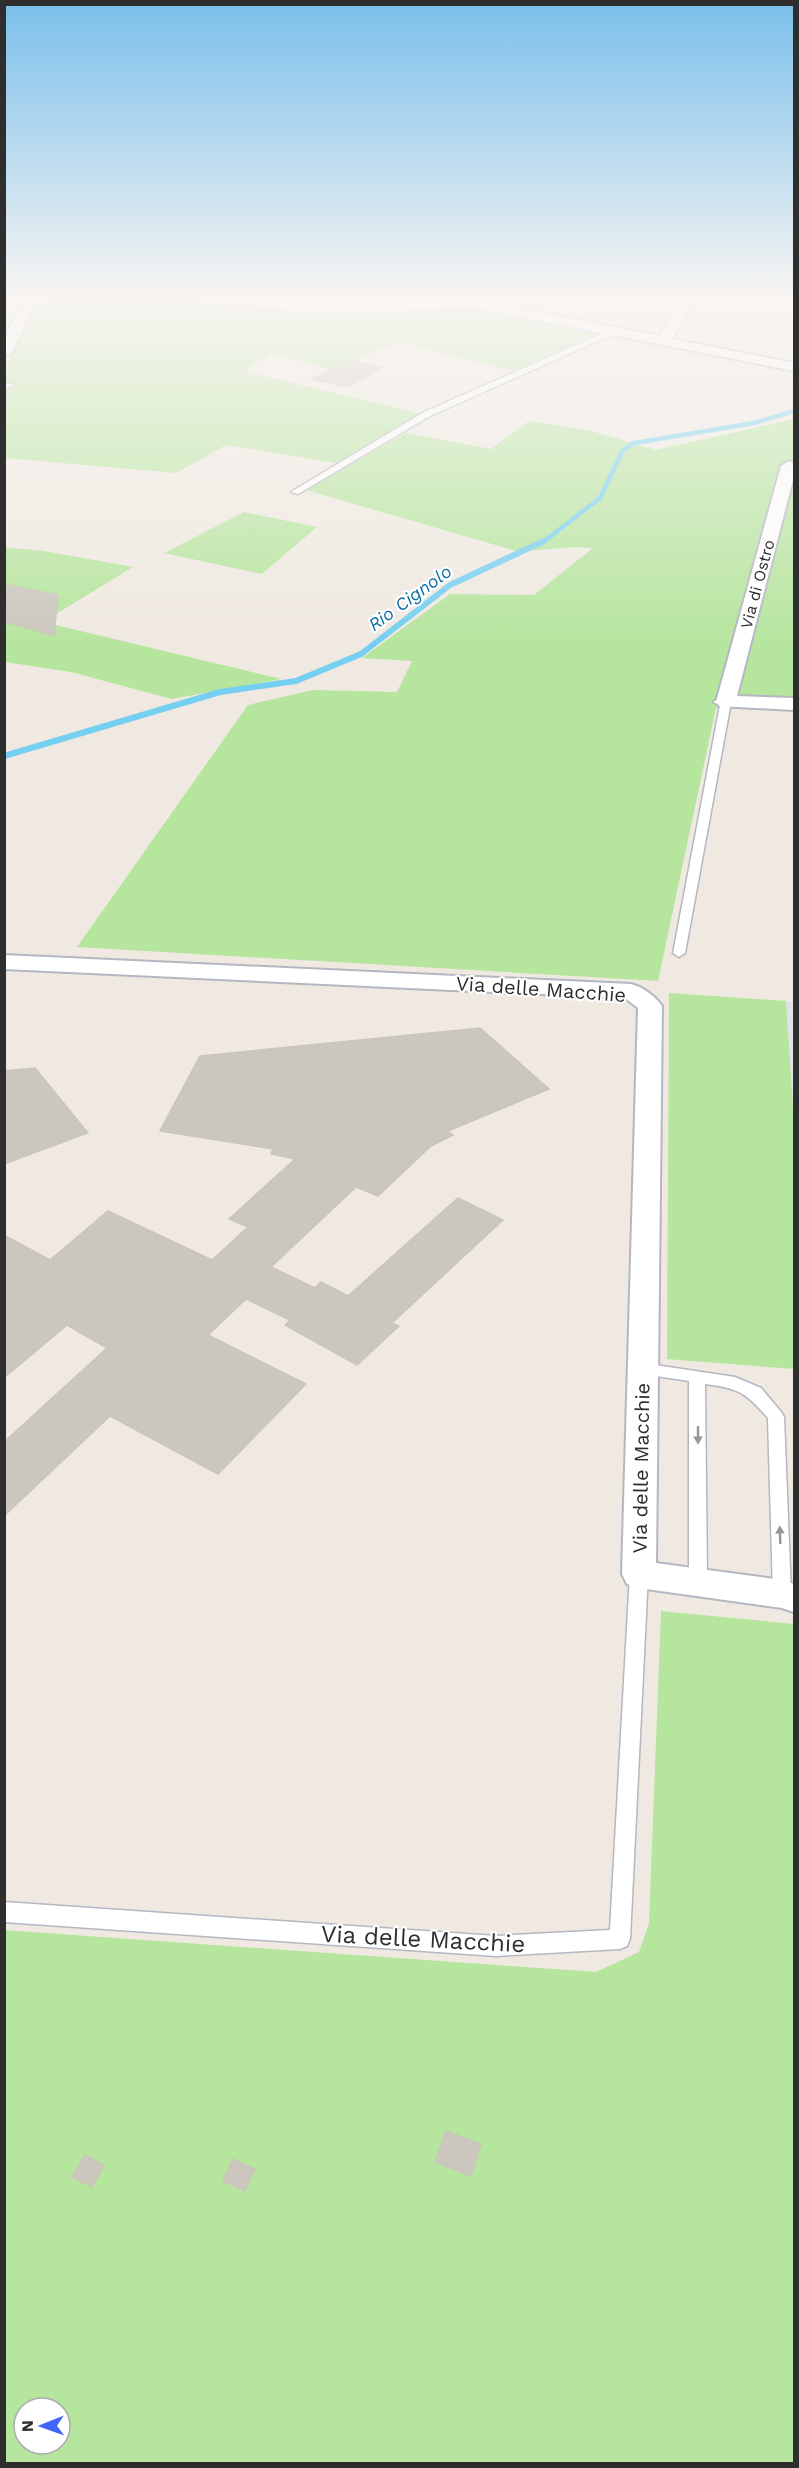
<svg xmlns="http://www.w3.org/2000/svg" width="799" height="2468" font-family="'Work Sans',sans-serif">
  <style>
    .industrial { fill: #e3e1e8 }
    .green { fill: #b6e59e; fill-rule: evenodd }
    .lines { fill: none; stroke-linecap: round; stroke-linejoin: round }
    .stream-far1 { stroke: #75cff0; stroke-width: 4.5 }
    .stream { stroke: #75cff0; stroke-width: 6 }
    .building { fill: #cbc7bf; stroke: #cbc5ba; stroke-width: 1.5 }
    .lane-casing { stroke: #b4b7c1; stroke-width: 3 }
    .street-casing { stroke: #b4b7c1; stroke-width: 4 }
    .lane { fill: #fff; fill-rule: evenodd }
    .street { fill: #fff; fill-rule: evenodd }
    .oneway { fill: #969696 }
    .labels { text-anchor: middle; stroke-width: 4.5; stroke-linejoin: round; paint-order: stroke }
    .far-street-label { font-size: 16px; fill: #2e2e2e; stroke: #fff }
    .far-water-label { font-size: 18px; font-style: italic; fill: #0d6fa3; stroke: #fff }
    .street-label { font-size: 20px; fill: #2e2e2e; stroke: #fff }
    .near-street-label { font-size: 24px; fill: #2e2e2e; stroke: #fff }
  </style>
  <rect width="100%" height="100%" fill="#efe9e1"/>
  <path class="industrial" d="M786 1001 794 1002V1122Z"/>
  <path class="green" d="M38 299H190L310 310 479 307 602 333 512 371 400 342 331 370 272 353 244 371 422 414 336 463 226 445 176 473 5 458V367Z
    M341 299H474L470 302 341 304Z
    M794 419V710L716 708 658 981 77 947 248 705 313 690 397 692 412 661 362 658 450 594 534 595 593 548C568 545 542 551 516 551L306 490 406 433 491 449 529 421 588 430 656 450Z
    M244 512 317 527 262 574 164 553Z
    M4 547 44 551 133 567 43 622 281 679 172 699 71 672 5 662Z
    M669 993 786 1001 794 1122V1369L667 1359Z
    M661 1611 794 1624V2463H5L4 1930 596 1972 639 1952 649 1923ZM24 2408H60V2444H24Z"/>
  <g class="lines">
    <path class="stream-far1" d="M542 543 600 498 623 450 634 443 754 423 794 411"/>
    <path class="stream" d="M4 756 220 692 296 681 361 654 450 585 544 541"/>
  </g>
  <path class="building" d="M352 360 382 368 348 387 311 379Z
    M4 584 58 595 54 635 4 622Z
    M480 1028 549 1089 448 1131 453 1135 431 1146 378 1196 356 1187 271 1267 315 1288 321 1282 348 1296 458 1198 503 1220 392 1323 399 1326 357 1365 285 1325 290 1320 246 1299 208 1335 306 1384 218 1474 110 1416 4 1516V1442L107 1348 67 1325 4 1378V1235L50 1260 108 1211 212 1260 248 1227 229 1219 295 1159 271 1154 273 1149 160 1131 200 1056Z
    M35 1068 88 1133 4 1164V1071Z
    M446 2131 481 2144 471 2176 435 2162Z
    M85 2155 104 2165 92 2187 72 2177Z
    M233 2159 255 2169 245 2191 223 2181Z"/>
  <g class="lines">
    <defs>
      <path id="lane" d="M27 299H44L48 301 30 303Z
        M613 329 620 331 430 416 298 494 291 492 424 412Z
        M4 384H13L14 386 4 388Z
        M718 699H726L731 702 685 953 679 957 673 953 720 705 713 702Z
        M642 1363 735 1377 761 1388 782 1413 784 1417 791 1594 788 1599 782 1601 776 1599 773 1594 768 1418C746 1393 739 1388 705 1384L707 1581 704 1586 698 1588 692 1586 689 1581V1381L636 1373 634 1369 636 1365Z
        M639 1567 645 1569 648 1574 630 1939 627 1946 620 1949 496 1956 4 1922V1902L496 1936 610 1930 630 1574 633 1569Z"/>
      <path id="street" d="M25 299H38L11 353 4 357V338Z
        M202 299H249L307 304 481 301 660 336 681 299H693L672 339 794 363V371L481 309 307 312 209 303Z
        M789 461 794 463V476L737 696 794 698V710L719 706 716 702 781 466Z
        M4 955 631 984C643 987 655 996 662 1006L656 1563 782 1580 794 1584V1612L782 1608 639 1588 627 1584 622 1574 638 1008 625 998 4 969Z"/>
    </defs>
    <use href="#lane" class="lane-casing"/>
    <use href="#street" class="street-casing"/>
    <use href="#lane" class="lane"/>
    <use href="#street" class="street"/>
  </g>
  <defs><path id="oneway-solid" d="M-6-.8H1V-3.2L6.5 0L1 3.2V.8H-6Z" transform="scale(1.5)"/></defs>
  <g class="oneway">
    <use href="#oneway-solid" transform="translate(698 1435) rotate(90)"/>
    <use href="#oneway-solid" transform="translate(780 1535) rotate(-92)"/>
  </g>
  <linearGradient id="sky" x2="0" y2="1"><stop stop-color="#7abfeb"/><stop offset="0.46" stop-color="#f8f5f2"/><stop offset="1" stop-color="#f8f5f2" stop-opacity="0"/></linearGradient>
  <rect width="799" height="644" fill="url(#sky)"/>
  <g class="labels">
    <g class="far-street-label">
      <text transform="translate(757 584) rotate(-75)" y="6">Via di Ostro</text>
    </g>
    <g class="far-water-label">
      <text transform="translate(410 598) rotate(-36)" y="6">Rio Cignolo</text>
    </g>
    <g class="street-label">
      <text transform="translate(541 989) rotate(4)" y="7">Via delle Macchie</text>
      <text transform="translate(641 1468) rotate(-89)" y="7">Via delle Macchie</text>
    </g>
    <g class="near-street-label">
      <text transform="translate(423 1939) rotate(3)" y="8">Via delle Macchie</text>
    </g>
  </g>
  <rect width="799" height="2468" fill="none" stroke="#2e2e2e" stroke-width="12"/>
  <g transform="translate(42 2426) rotate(269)"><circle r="28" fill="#ffffff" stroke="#ababab" stroke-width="1.5"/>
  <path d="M0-4.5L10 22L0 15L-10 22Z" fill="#4264fb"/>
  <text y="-9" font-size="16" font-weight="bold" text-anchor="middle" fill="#2e2e2e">N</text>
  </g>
</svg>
